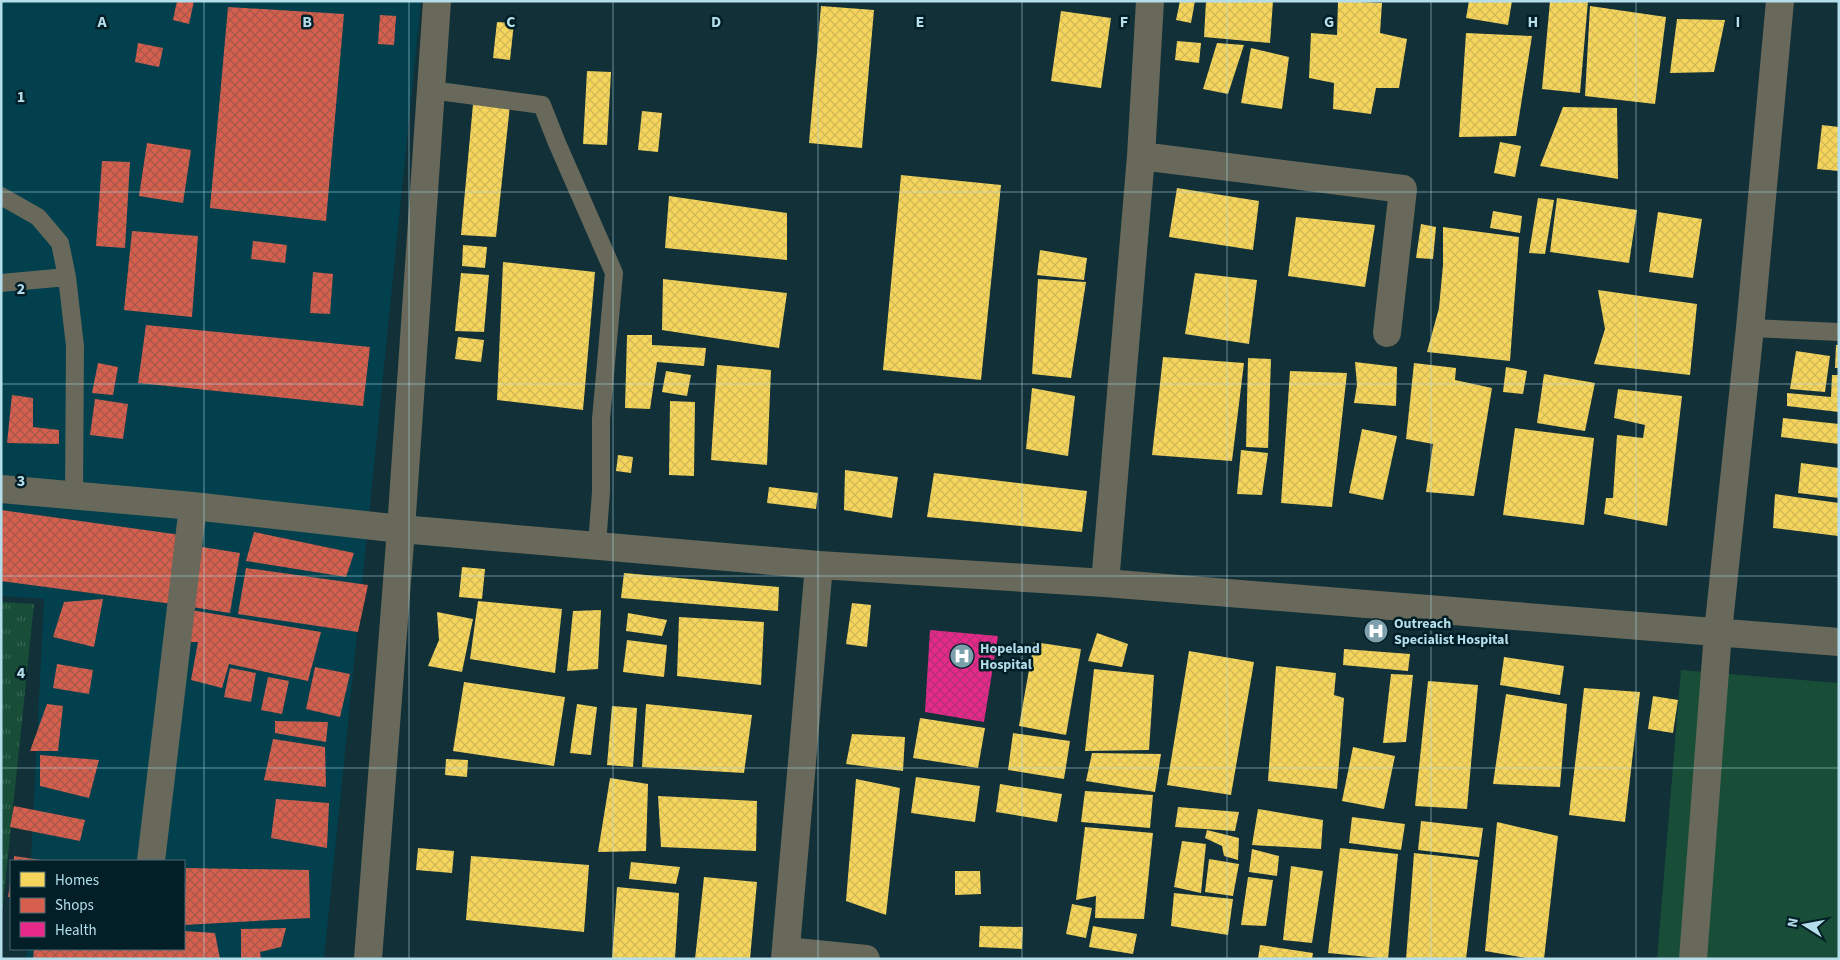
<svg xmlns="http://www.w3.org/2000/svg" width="1840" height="960" font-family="'Source Sans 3',sans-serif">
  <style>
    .built { fill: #03404d }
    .grass { fill: url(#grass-tufts) }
    .pitch { fill: #184e37 }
    .homes { fill: url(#homes-cross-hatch) }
    .shops { fill: url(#shops-cross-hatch) }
    .health { fill: url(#health-cross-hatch) }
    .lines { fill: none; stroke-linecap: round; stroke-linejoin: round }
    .lane { stroke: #68695a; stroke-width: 18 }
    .street { stroke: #68695a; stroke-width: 28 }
    .grid { fill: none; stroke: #b5deeb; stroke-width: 1; stroke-opacity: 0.55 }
    .labels { text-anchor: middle; stroke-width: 5; stroke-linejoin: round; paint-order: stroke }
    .poi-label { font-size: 14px; font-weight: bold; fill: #b5deeb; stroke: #021f27; text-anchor: start }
    .grid-label { font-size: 16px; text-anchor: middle; font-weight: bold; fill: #b5deeb; stroke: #021f27; stroke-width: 5; stroke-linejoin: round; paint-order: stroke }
  </style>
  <defs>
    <pattern id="grass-tufts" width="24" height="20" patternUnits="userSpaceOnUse" patternTransform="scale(1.25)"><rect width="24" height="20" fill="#184e37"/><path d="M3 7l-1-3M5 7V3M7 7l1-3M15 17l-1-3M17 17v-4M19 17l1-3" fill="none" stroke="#376754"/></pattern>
    <pattern id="homes-cross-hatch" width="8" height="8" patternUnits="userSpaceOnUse" patternTransform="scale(1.25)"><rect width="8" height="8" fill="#f6d55c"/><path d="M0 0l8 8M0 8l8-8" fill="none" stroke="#d0b858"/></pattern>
    <pattern id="shops-cross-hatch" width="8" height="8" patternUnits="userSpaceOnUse" patternTransform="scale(1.25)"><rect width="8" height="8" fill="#d6604d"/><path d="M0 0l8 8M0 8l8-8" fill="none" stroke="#a6574b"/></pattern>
    <pattern id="health-cross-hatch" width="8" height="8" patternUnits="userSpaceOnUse" patternTransform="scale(1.25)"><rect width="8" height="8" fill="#e7298a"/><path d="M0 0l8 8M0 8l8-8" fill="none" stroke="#b23176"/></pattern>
  </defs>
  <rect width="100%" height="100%" fill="#123037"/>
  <path class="built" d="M1 1H421L324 959H26L27 949H184V861H31L44 599 1 596Z"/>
  <path class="grass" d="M1 602 34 604 1 924Z"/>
  <path class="pitch" d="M1681 670 1839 683V959H1657Z"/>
  <path class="homes" d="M1180 1H1195L1191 23 1176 20Z
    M1206 1H1273L1270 43 1204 37Z
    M1338 1 1382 3 1380 33 1407 39 1399 88H1376L1371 114 1333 109 1334 83 1309 78 1311 33 1337 35Z
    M1469 1H1512L1508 25 1466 18Z
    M1550 1H1588L1580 93 1542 89Z
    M821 6 874 10 862 148 809 143Z
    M1590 6 1666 17 1655 104 1585 96Z
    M1061 11 1111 18 1101 88 1051 81Z
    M1677 19 1725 20 1714 72 1670 73Z
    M497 22 514 23 510 60 493 58Z
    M1466 33 1532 36 1516 136 1459 137Z
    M1177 41 1201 43 1199 63 1175 60Z
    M1217 43 1244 45 1228 94 1203 89Z
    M1251 48 1289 57 1282 109 1241 103Z
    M587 71 611 72 607 145 583 144Z
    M473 104 510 105 496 237 461 235Z
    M1563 107 1617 108 1618 179 1540 166Z
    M642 111 662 113 658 152 638 150Z
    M1822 125 1839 127V171L1817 169Z
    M1500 142 1521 146 1515 177 1494 173Z
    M901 175 1001 185 981 380 883 370Z
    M1177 188 1259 201 1253 250 1169 237Z
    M669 196 787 213V260L665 248Z
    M1538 198 1554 200 1545 254 1529 253Z
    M1557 198 1637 210 1629 263 1550 252Z
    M1493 211 1522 216 1520 233 1490 228Z
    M1658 212 1702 219 1693 278 1649 272Z
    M1296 217 1375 225 1365 287 1288 276Z
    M1421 224 1436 227 1433 259 1416 258Z
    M1443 227 1519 237 1510 361 1427 352 1439 308 1443 265Z
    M463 245 487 247 485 268 462 266Z
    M1040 250 1087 258 1084 280 1037 275Z
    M503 262 595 272 583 410 497 400Z
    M461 273 489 275 484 332 455 331Z
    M1195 273 1257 280 1249 344 1185 334Z
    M663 279 787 293 779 348 662 330Z
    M1038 279 1086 282 1071 378 1032 374Z
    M1598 290 1697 304 1690 375 1594 364 1605 329Z
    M627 335H652V345L706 348 704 366 657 362 650 409 625 408Z
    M458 337 484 340 481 362 455 359Z
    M1836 345H1839V368H1835Z
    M1796 351 1830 356 1825 392 1790 389Z
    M1163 357 1244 363 1232 461 1152 455Z
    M1248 358 1271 359 1268 448 1246 447Z
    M1355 362 1397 367 1396 406 1354 403 1357 385Z
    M1414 363 1456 368 1455 380 1492 388 1474 496 1426 492 1433 444 1406 439Z
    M717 365 771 370 767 465 711 460Z
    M1506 367 1527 371 1523 394 1503 392Z
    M666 371 691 375 687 396 662 392Z
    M1290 371 1347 373 1332 507 1281 503Z
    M1544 374 1595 383 1585 431 1537 423Z
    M1832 375H1839V412L1787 406V393L1831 397Z
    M1032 388 1075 396 1068 456 1026 449Z
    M1618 389 1682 396 1667 526 1604 514 1606 498H1613L1617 435 1643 438 1645 425 1614 418Z
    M670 401 695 402 694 476 669 475Z
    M1783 418 1839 424V444L1781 437Z
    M1515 428 1594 438 1584 525 1503 515Z
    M1362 429 1397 436 1383 500 1349 493Z
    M1241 450 1268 453 1262 495 1237 494Z
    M618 455 633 457 631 473 616 471Z
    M1801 463 1839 468V498L1798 493Z
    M845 470 898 477 892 518 844 510Z
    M934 473 1087 491 1082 532 927 517Z
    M769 487 818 493 816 509 767 503Z
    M1775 494 1839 503 1838 536 1773 528Z
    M462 567 485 569 482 599 459 597Z
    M624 573 779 587 778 611 621 598Z
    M478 601 562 609 555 673 470 659Z
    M852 603 871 605 867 647 846 644Z
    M601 610 598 669 567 671 573 611Z
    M437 612 473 619 462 672 428 666 439 640Z
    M628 613 667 620 662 636 626 631Z
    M679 617 764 622 761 685 677 676Z
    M1097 633 1128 644 1122 667 1088 661Z
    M627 640 667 645 664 677 623 672Z
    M1034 642 1081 649 1066 735 1019 726Z
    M1344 649 1410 654 1408 671 1343 665Z
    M1189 651 1254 662 1231 795 1167 785Z
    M1504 657 1564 666 1560 695 1500 685Z
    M1276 666 1336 673 1334 695 1344 698 1337 789 1268 781Z
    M1094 669 1154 675 1149 750 1085 751Z
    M1391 674 1413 675 1406 742 1383 743Z
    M1428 681 1478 685 1467 809 1415 806Z
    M464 682 565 697 554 766 453 751Z
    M1584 688 1640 692 1625 822 1569 815Z
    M1506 694 1567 704 1560 787 1493 784Z
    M1653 696 1678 700 1673 733 1648 729Z
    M577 704 597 707 591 755 570 753Z
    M646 704 752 715 744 773 642 767Z
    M612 706 637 708 633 767 607 765Z
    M920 718 985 728 978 768 913 758Z
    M1013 733 1070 741 1064 779 1008 770Z
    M852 734 905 737 903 771 846 764Z
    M1353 747 1395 756 1384 809 1342 801Z
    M1092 753 1161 754 1155 792 1086 781Z
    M446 759 468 760 467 777 445 775Z
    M916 777 980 786 975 822 911 813Z
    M610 778 648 784 646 851 598 852Z
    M856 779 900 788 886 915 846 901Z
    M1000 784 1062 794 1057 822 996 812Z
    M1085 791 1153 795 1150 828 1081 822Z
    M658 796 757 801 756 851 661 847Z
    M1178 807 1239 812 1235 831 1175 827Z
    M1258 809 1323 820 1321 849 1252 845Z
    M1352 817 1405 824 1401 850 1349 843Z
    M1421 821 1483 828 1479 857 1418 850Z
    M1497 822 1558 836 1544 959H1532L1485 951Z
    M1085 827 1153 833 1144 919 1095 918 1096 896 1076 900Z
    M1207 830 1239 838 1238 860 1224 856 1222 846 1205 838Z
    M1182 841 1206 844 1201 893 1174 887Z
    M418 848 454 851 452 873 416 870Z
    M1340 848 1398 854 1388 959 1328 953Z
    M1252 849 1279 856 1277 876 1249 872Z
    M1414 853 1478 860 1466 959H1406Z
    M471 856 589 865 584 932 466 920Z
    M1209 859 1239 864 1233 896 1205 892Z
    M631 862 680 867 676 884 629 879Z
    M1291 866 1323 871 1312 943 1283 940Z
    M955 871H980L981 894 955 895Z
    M704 877 757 882 750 959H695Z
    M1248 877 1273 880 1266 926 1241 925Z
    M617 887 679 893 675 959H612Z
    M1174 893 1233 899 1228 935 1171 926Z
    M1072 904 1092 908 1086 938 1066 934Z
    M980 926 1023 927 1022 949 979 947Z
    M1093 926 1137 934 1133 954 1089 947Z
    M1260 945 1313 953 1312 959H1258Z"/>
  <path class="shops" d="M177 1H194L189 24 173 20Z
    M228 7 344 14 326 221 210 208Z
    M380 15 396 16 394 45 378 44Z
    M138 43 163 48 159 67 135 62Z
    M147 143 191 150 183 203 139 196Z
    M102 161 130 162 125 248 96 246Z
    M132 231 198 236 192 317 124 310Z
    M253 241 287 245 285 263 251 259Z
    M313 272 333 274 330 314 310 313Z
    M146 325 370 347 363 406 138 383Z
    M98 363 118 367 113 395 92 393Z
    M12 395 33 398V427L59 430V444L7 443Z
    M95 399 128 404 123 439 90 435Z
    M1 510 181 535 173 604 1 581Z
    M254 532 354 553 346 577 246 561Z
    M202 547 240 553 230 613 192 607Z
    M246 568 368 585 358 632 238 614Z
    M103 599 94 647 53 637 64 602Z
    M191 610 321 632 308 681 229 664 222 688 191 680 198 642H183Z
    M57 664 93 670 89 694 53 688Z
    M315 667 350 674 340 717 306 709Z
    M230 668 256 673 251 702 224 697Z
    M268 677 289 681 282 714 261 710Z
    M47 704 63 706 58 751H30Z
    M275 721 328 722 326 742 275 733Z
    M273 739 325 747 326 787 264 780Z
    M40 755 99 760 89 798 40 786Z
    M276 799 329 803 327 848 271 838Z
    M14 806 85 820 80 841 10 827Z
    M14 856 41 860V861H14Z
    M186 868 309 870 310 918 184 925Z
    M10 883H11V897H8Z
    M286 928 281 947 260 952 261 959H241V929Z
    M184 931 215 933 220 959H33L34 949H184Z"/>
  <path class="health" d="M930 630 998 636 984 722 925 712Z"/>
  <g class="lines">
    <path class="lane" d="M431 90 542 105 557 143 614 273 601 419V492L597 545
      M1 196 38 217 60 243 67 277 75 346 74 495
      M1 283 67 277
      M1750 328 1839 332"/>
    <path class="street" d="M1141 156 1403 189 1387 333
      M1 489 193 506 401 529 819 565 1105 583 1839 642
      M1105 583 1141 156 1150 1
      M151 861 193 506
      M786 951 866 959
      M368 959 401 529 437 1
      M785 959 819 565
      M1693 959 1718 632 1750 328 1780 1"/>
  </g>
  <path class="grid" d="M204 1V959M409 1V959M613 1V959M818 1V959M1022 1V959M1227 1V959M1431 1V959M1636 1V959M1 192H1839M1 384H1839M1 576H1839M1 768H1839"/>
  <defs>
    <symbol id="hospital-disc" viewBox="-11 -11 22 22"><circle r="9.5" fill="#7ca1ac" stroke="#021f27"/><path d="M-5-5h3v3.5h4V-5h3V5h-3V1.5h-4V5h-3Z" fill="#fff"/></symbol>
  </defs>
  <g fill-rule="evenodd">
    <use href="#hospital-disc" x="1362" y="617" width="28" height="28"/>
    <use href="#hospital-disc" x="948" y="642" width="28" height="28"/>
  </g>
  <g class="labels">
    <g class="poi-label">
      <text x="1394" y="628">Outreach<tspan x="1394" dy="16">Specialist Hospital</tspan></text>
      <text x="980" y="653">Hopeland<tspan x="980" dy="16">Hospital</tspan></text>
    </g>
  </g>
  <g class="grid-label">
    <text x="102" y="27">A</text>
    <text x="307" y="27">B</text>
    <text x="511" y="27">C</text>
    <text x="716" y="27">D</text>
    <text x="920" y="27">E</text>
    <text x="1124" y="27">F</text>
    <text x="1329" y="27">G</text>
    <text x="1533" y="27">H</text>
    <text x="1738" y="27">I</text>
    <text x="21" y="102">1</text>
    <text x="21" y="294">2</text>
    <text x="21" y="486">3</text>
    <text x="21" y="678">4</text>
  </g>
  <rect width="1840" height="960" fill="none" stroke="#b5deeb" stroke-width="5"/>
  <rect x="10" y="860" width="175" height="90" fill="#021f27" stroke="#4a6b75"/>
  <rect x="20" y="872" width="25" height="15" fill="#f6d55c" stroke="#4a6b75"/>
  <text x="55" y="885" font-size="15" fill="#b5deeb">Homes</text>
  <rect x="20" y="898" width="25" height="15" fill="#d6604d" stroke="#4a6b75"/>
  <text x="55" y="910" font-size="15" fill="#b5deeb">Shops</text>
  <rect x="20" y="922" width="25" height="15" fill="#e7298a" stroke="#4a6b75"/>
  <text x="55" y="935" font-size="15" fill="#b5deeb">Health</text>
  <g transform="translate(1805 925) rotate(281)" stroke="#021f27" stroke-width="4" paint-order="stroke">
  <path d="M0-4L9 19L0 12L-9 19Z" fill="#b5deeb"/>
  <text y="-8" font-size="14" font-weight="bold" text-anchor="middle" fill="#b5deeb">N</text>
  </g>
</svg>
